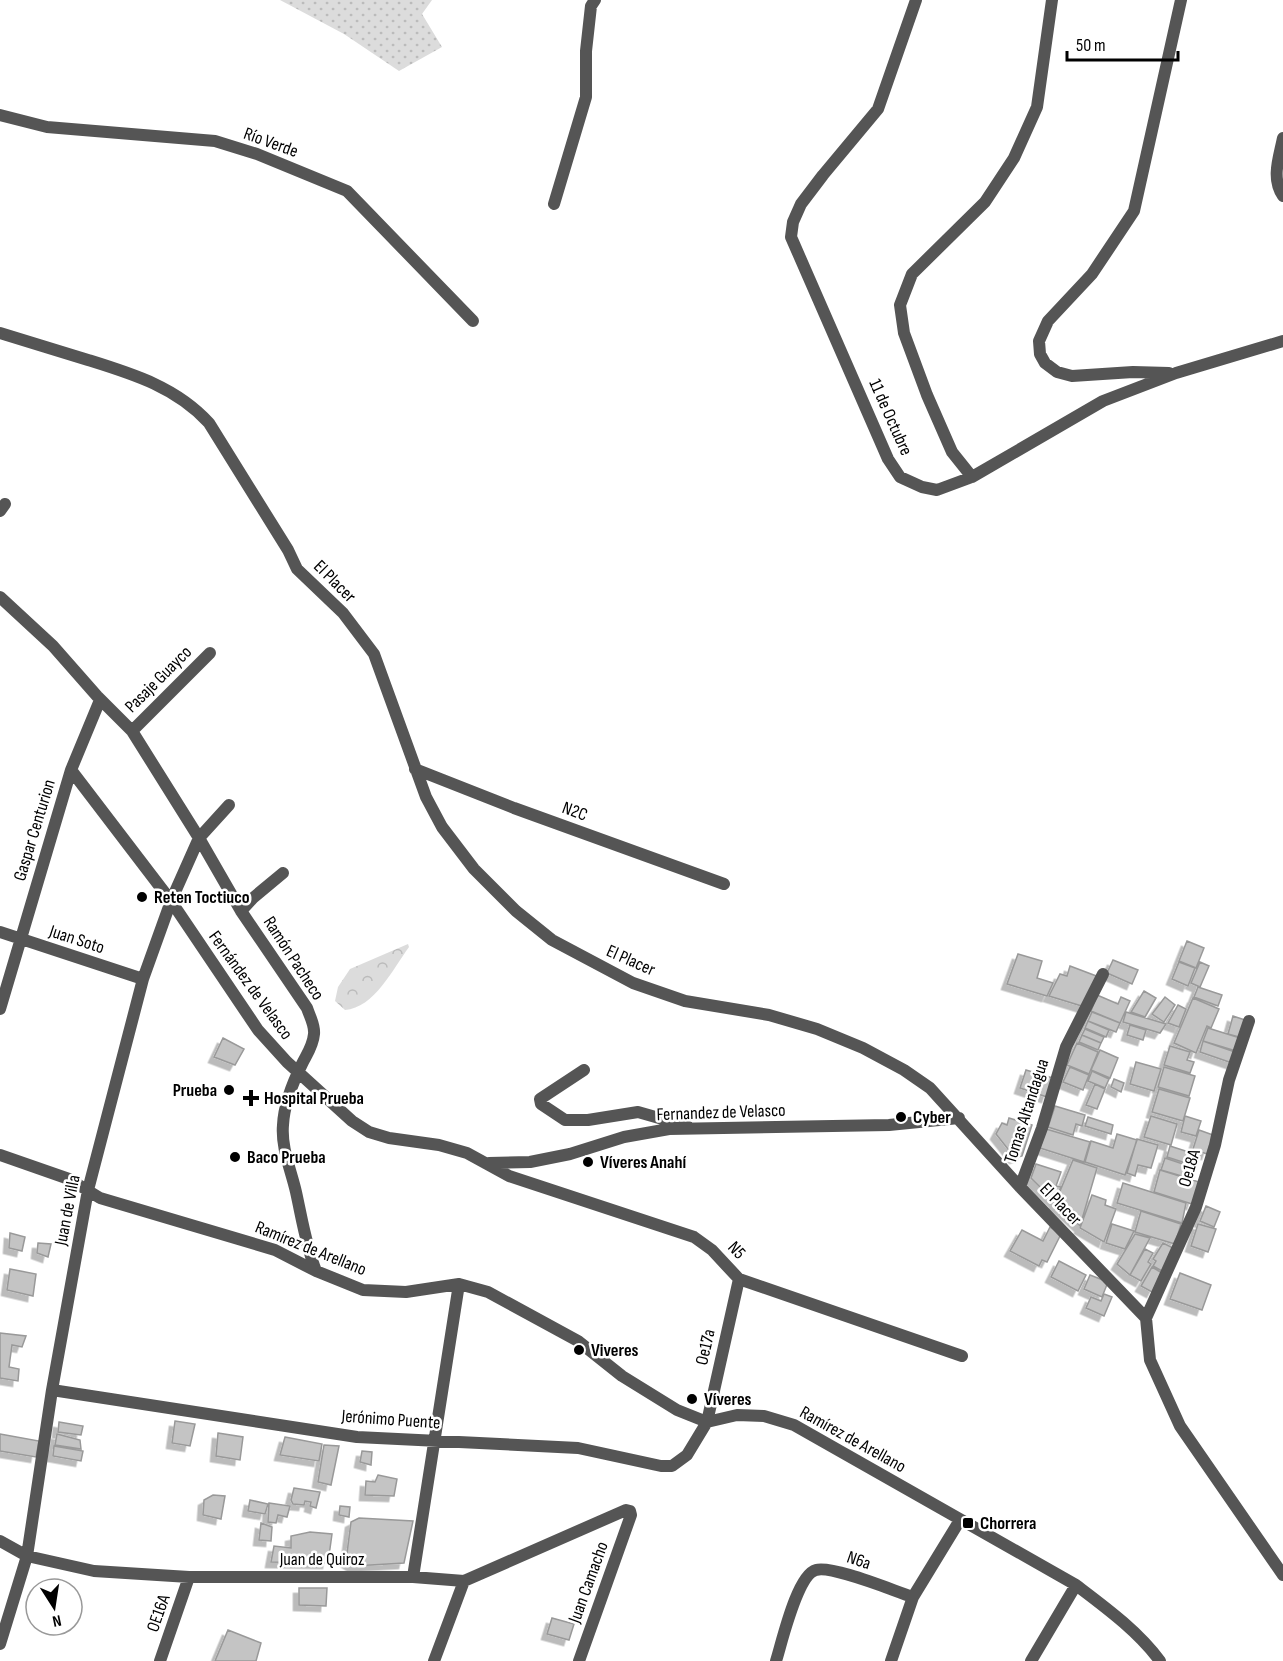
<svg xmlns="http://www.w3.org/2000/svg" width="1283" height="1661" font-family="'Sofia Sans Condensed',sans-serif">
  <style>
    .grass { fill: url(#grass-dots) }
    .forest { fill: url(#forest-crowns) }
    .building { fill: #c4c4c4; stroke: #999; stroke-width: 1.5; filter: url(#shadow) }
    .lines { fill: none; stroke-linecap: round; stroke-linejoin: round }
    .minor { stroke: #555; stroke-width: 12 }
    .poi-dot { fill: #000; stroke: #fff; stroke-width: 2 }
    .labels { text-anchor: middle; stroke-width: 5; stroke-linejoin: round; paint-order: stroke }
    .street-label { font-size: 18px; fill: #000; stroke: #fff }
    .poi-label { font-size: 18px; font-weight: bold; fill: #000; stroke: #fff; text-anchor: start }
  </style>
  <defs>
    <pattern id="grass-dots" width="8" height="8" patternUnits="userSpaceOnUse" patternTransform="scale(1.5)"><rect width="8" height="8" fill="#dcdcdc"/><path d="M2 2h.1M6 6h.1" fill="none" stroke="#bbb" stroke-width="1.8" stroke-linecap="round"/></pattern>
    <pattern id="forest-crowns" width="20" height="18" patternUnits="userSpaceOnUse" patternTransform="scale(1.5)"><rect width="20" height="18" fill="#dcdcdc"/><path d="M2 6a3 3 0 1 1 6 0M12 15a3 3 0 1 1 6 0" fill="none" stroke="#bbb"/></pattern>
    <filter id="shadow"><feDropShadow dx="-5.5" dy="5.5" stdDeviation="0" flood-color="#0004"/></filter>
  </defs>
  <rect width="100%" height="100%" fill="#fff"/>
  <path class="grass" d="M280 0H432L422 14 442 47 399 71 344 34Z"/>
  <path class="forest" d="M408 944 409 947C393 969 374 1008 345 1010L335 1001 338 987 350 969Z"/>
  <path class="building" d="M1187 941 1204 948 1196 968 1179 961Z
    M1018 954 1042 961 1037 978 1053 983 1047 996 1007 984Z
    M1113 960 1138 970 1132 984 1107 973Z
    M1179 962 1195 968 1188 986 1172 979Z
    M1200 962 1209 966 1200 987 1191 983Z
    M1070 966 1099 977 1085 1007 1049 996 1060 974 1067 976Z
    M1198 987 1222 995 1218 1006 1194 997Z
    M1144 991 1156 998 1145 1017 1131 1012Z
    M1097 995 1118 1004 1121 997 1130 1001 1120 1023 1091 1011Z
    M1165 997 1175 1005 1164 1022 1152 1014Z
    M1193 998 1219 1009 1211 1028 1207 1026 1196 1053 1174 1043Z
    M1178 1005 1186 1009 1179 1027 1168 1023Z
    M1092 1012 1120 1023 1116 1032 1088 1021Z
    M1126 1012 1166 1024 1160 1033 1123 1022Z
    M1233 1016 1245 1020 1239 1037 1228 1034Z
    M1088 1021 1109 1030 1106 1037 1085 1028Z
    M1130 1025 1146 1030 1143 1040 1127 1035Z
    M1208 1028 1240 1038 1236 1051 1203 1041Z
    M1085 1029 1104 1037 1101 1043 1082 1035Z
    M1082 1035 1101 1043 1098 1050 1079 1042Z
    M223 1038 244 1049 235 1065 214 1057Z
    M1203 1041 1235 1052 1232 1063 1200 1052Z
    M1077 1043 1098 1052 1089 1074 1067 1065Z
    M1170 1046 1190 1052 1187 1060 1194 1062 1190 1073 1164 1065Z
    M1100 1050 1118 1058 1110 1078 1091 1070Z
    M1136 1062 1161 1069 1154 1091 1130 1084Z
    M1070 1067 1089 1075 1083 1090 1063 1082Z
    M1164 1067 1195 1076 1189 1096 1158 1087Z
    M1026 1070 1053 1078 1047 1097 1020 1088Z
    M1092 1071 1109 1079 1105 1088 1088 1081Z
    M1114 1079 1124 1083 1121 1092 1111 1087Z
    M1095 1084 1105 1089 1097 1109 1086 1105Z
    M1159 1089 1190 1098 1183 1121 1152 1112Z
    M1055 1106 1085 1115 1082 1126 1076 1124 1073 1135 1048 1127Z
    M1151 1116 1177 1124 1171 1145 1144 1137Z
    M1185 1116 1201 1121 1196 1136 1181 1132Z
    M1088 1117 1113 1125 1111 1134 1085 1126Z
    M1009 1118 1032 1125 1022 1156 1015 1158 996 1134 1002 1123 1007 1125Z
    M1046 1129 1090 1142 1084 1162 1040 1148Z
    M1199 1130 1213 1135 1207 1154 1193 1149Z
    M1117 1134 1137 1140 1125 1175 1085 1162 1091 1141 1113 1148Z
    M1137 1139 1158 1145 1151 1168 1138 1165 1135 1176 1127 1173Z
    M1170 1146 1198 1155 1195 1166 1167 1157Z
    M1165 1158 1195 1168 1192 1179 1161 1170Z
    M1073 1160 1097 1168 1080 1226 1055 1203Z
    M1036 1164 1061 1172 1056 1186 1061 1187 1055 1202 1031 1178Z
    M1160 1170 1199 1182 1192 1204 1154 1192Z
    M1123 1183 1186 1203 1182 1223 1117 1203Z
    M1092 1195 1106 1200 1105 1205 1116 1209 1104 1242 1080 1228Z
    M1206 1206 1220 1212 1214 1227 1200 1221Z
    M1141 1211 1181 1224 1175 1244 1135 1232Z
    M1112 1224 1134 1231 1125 1249 1106 1243Z
    M1198 1224 1216 1229 1208 1252 1191 1246Z
    M1050 1227 1061 1234 1047 1262 1042 1260 1039 1266 1010 1251 1022 1230 1043 1241Z
    M10 1233 25 1237 22 1251 9 1248Z
    M1135 1234 1150 1238 1130 1275 1117 1264Z
    M38 1243 51 1244 48 1257 37 1253Z
    M1163 1243 1175 1249 1162 1271 1153 1266 1156 1261 1153 1259Z
    M1145 1249 1153 1253 1148 1262 1151 1264 1141 1281 1130 1275Z
    M1059 1261 1086 1275 1078 1291 1051 1277Z
    M1152 1267 1162 1273 1152 1292 1141 1286Z
    M10 1269 36 1274 33 1296 7 1290Z
    M1180 1273 1211 1285 1202 1310 1170 1299Z
    M1090 1275 1108 1282 1102 1297 1084 1289Z
    M1104 1294 1112 1297 1104 1316 1086 1308 1091 1297 1101 1301Z
    M0 1333 26 1336 22 1347 12 1345 9 1367 19 1369 18 1381 0 1378Z
    M175 1421 195 1424 190 1446 172 1443Z
    M59 1422 83 1426 81 1435 58 1432Z
    M218 1433 243 1437 240 1460 216 1456Z
    M0 1434 39 1441 36 1457 0 1451Z
    M57 1434 80 1440 81 1449 55 1445Z
    M285 1437 322 1444 319 1461 280 1455Z
    M324 1445 339 1446 331 1485 318 1482Z
    M54 1446 83 1451 81 1461 53 1456Z
    M362 1451 372 1452 371 1465 360 1462Z
    M378 1475 397 1479 394 1496 365 1495 366 1481 375 1482Z
    M294 1488 320 1492 316 1508 310 1506 311 1502 305 1501 304 1505 293 1504 291 1500Z
    M213 1495 225 1496 221 1519 203 1515 204 1500Z
    M250 1500 268 1504 265 1514 248 1511Z
    M269 1503 290 1506 287 1517 278 1515 276 1523 268 1522Z
    M340 1506 350 1507 349 1517 339 1515Z
    M359 1518 413 1521 404 1563 354 1566 346 1561 351 1522Z
    M261 1523 272 1527 271 1541 259 1540Z
    M310 1532 332 1534 328 1563 271 1562 274 1546 291 1548V1536Z
    M299 1588H327L326 1606 299 1605Z
    M552 1618 574 1624 569 1640 547 1634Z
    M228 1630 261 1643 256 1661H215Z"/>
  <g class="lines">
    <path class="minor" d="M916 0 878 109 823 175 801 204 793 222 791 237 888 459 900 477 922 487 937 490 972 477 1103 401 1176 373 1283 341
      M0 115 47 127 215 141 257 154 347 191 473 321
      M1283 138C1279 158 1271 178 1283 196
      M554 204 586 97V51L591 6 595 0
      M0 333C29 342 59 351 88 360 133 374 176 387 209 423L288 550 297 569 343 613 374 654 426 797 442 827 474 869 516 911 552 940 633 983 685 1001 769 1015 817 1029 863 1048 904 1070 930 1088 1020 1187 1146 1318 1150 1360 1180 1426 1283 1575
      M1169 373 1133 372 1072 376 1057 372 1045 363 1040 354 1039 341 1048 321 1092 274 1134 211 1181 0
      M972 477 952 452 927 395 904 333 900 305 912 274 985 202 1014 158 1037 107 1052 0
      M0 511 5 504
      M0 597 53 646 97 696 132 731 199 838 241 911 307 1008C310 1017 315 1025 314 1034 313 1046 307 1054 302 1064 293 1082 284 1104 283 1125 281 1148 291 1170 296 1192 302 1219 306 1246 316 1271
      M132 731 210 653
      M415 769 514 808 724 884
      M71 770 171 901 258 1030 287 1062 352 1121 369 1132 389 1138 439 1145 467 1153 509 1176 694 1237 712 1250 739 1279 962 1356
      M241 911 253 898 283 873
      M0 932 143 979
      M0 1009 71 770 100 700
      M584 1070 540 1099 541 1104 565 1120H588L638 1112 687 1126
      M0 1155 69 1179 100 1198 275 1250 316 1271 363 1290 406 1292 459 1284 488 1292 578 1341 622 1376 677 1410 707 1422 737 1415 764 1416 794 1425 1076 1585C1105 1607 1138 1631 1160 1661
      M489 1163 530 1162 570 1154 624 1137 669 1129 889 1125 959 1118
      M1020 1187 1042 1128 1066 1047 1103 974
      M1146 1318 1196 1207 1215 1145 1229 1080 1249 1021
      M52 1390 357 1437 578 1448 661 1466H672L687 1455 707 1422 739 1279
      M0 1541 27 1556 94 1571 189 1577H413L464 1581 626 1510 630 1511 631 1515 579 1661
      M413 1577 459 1284
      M0 1644 27 1556 52 1390 88 1190 143 979 171 901 199 838 229 805
      M160 1661 189 1577
      M434 1661 464 1581
      M776 1661C782 1642 797 1575 816 1570 832 1565 894 1591 913 1597
      M891 1661 913 1597 960 1520
      M1031 1661 1076 1585"/>
  </g>
  <g class="poi-dot">
    <circle cx="142" cy="897" r="6"/>
    <circle cx="229" cy="1090" r="6"/>
    <path d="M248 1089h6v6h6v6h-6v6h-6v-6h-6v-6h6z"/>
    <circle cx="901" cy="1117" r="6"/>
    <circle cx="235" cy="1157" r="6"/>
    <circle cx="588" cy="1162" r="6"/>
    <circle cx="579" cy="1350" r="6"/>
    <circle cx="692" cy="1399" r="6"/>
    <rect x="962" y="1517" width="12" height="12" rx="3"/>
  </g>
  <g class="labels">
    <g class="street-label">
      <text transform="translate(271 142) rotate(20)" y="6">Río Verde</text>
      <text transform="translate(891 417) rotate(66)" y="6">11 de Octubre</text>
      <text transform="translate(335 581) rotate(45)" y="6">El Placer</text>
      <text transform="translate(158 679) rotate(-45)" y="6">Pasaje Guayco</text>
      <text transform="translate(575 811) rotate(20)" y="6">N2C</text>
      <text transform="translate(34 830) rotate(-73)" y="6">Gaspar Centurion</text>
      <text transform="translate(77 939) rotate(18)" y="6">Juan Soto</text>
      <text transform="translate(294 958) rotate(57)" y="6">Ramón Pacheco</text>
      <text transform="translate(631 960) rotate(24)" y="6">El Placer</text>
      <text transform="translate(251 985) rotate(54)" y="6">Fernández de Velasco</text>
      <text transform="translate(1026 1111) rotate(-72)" y="6">Tomas Altandagua</text>
      <text transform="translate(721 1112) rotate(-2)" y="6">Fernandez de Velasco</text>
      <text transform="translate(1189 1168) rotate(-74)" y="6">Oe18A</text>
      <text transform="translate(1061 1204) rotate(46)" y="6">El Placer</text>
      <text transform="translate(67 1210) rotate(-79)" y="6">Juan de Villa</text>
      <text transform="translate(311 1248) rotate(22)" y="6">Ramírez de Arellano</text>
      <text transform="translate(737 1250) rotate(47)" y="6">N5</text>
      <text transform="translate(705 1347) rotate(-77)" y="6">Oe17a</text>
      <text transform="translate(391 1419) rotate(4)" y="6">Jerónimo Puente</text>
      <text transform="translate(853 1439) rotate(29)" y="6">Ramírez de Arellano</text>
      <text x="322" y="1565">Juan de Quiroz</text>
      <text transform="translate(859 1560) rotate(19)" y="6">N6a</text>
      <text transform="translate(588 1582) rotate(-70)" y="6">Juan Camacho</text>
      <text transform="translate(158 1613) rotate(-71)" y="6">OE16A</text>
    </g>
    <g class="poi-label">
      <text x="154" y="903">Reten Toctiuco</text>
      <text x="217" y="1096" text-anchor="end">Prueba</text>
      <text x="264" y="1104">Hospital Prueba</text>
      <text x="913" y="1123">Cyber</text>
      <text x="247" y="1163">Baco Prueba</text>
      <text x="600" y="1168">Víveres Anahí</text>
      <text x="591" y="1356">Viveres</text>
      <text x="704" y="1405">Víveres</text>
      <text x="980" y="1529">Chorrera</text>
    </g>
  </g>
  <g transform="translate(54 1607) rotate(168)"><circle r="28" fill="#ffffff" stroke="#999999" stroke-width="1.5"/>
  <path d="M0-4.5L10 22L0 15L-10 22Z" fill="#000000"/>
  <text y="-9" font-size="16" font-weight="bold" text-anchor="middle" fill="#000000">N</text>
  </g>
  <path d="M1067 51v9h111v-9" fill="none" stroke="#000000" stroke-width="3"/>
  <text x="1076" y="51" font-size="18" fill="#000000" stroke="#ffffff" stroke-width="4.5" paint-order="stroke">50 m</text>
</svg>
